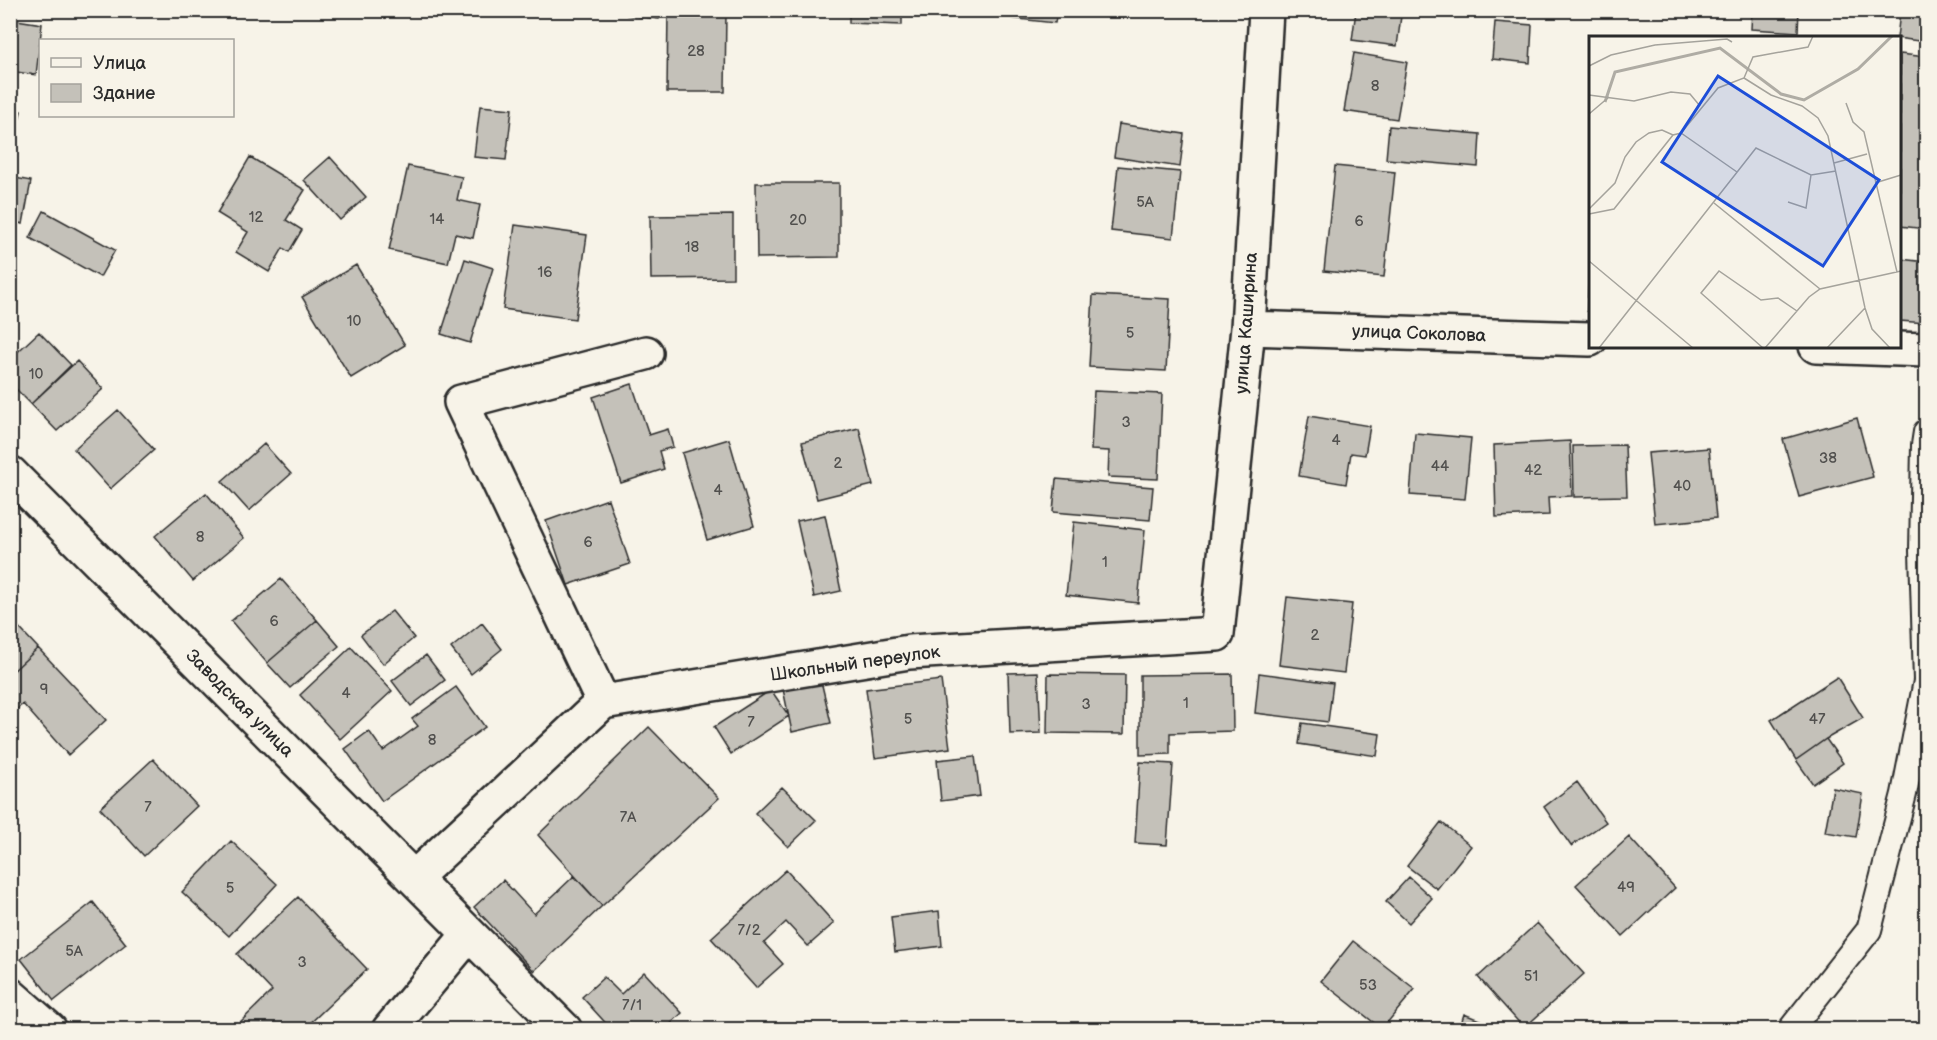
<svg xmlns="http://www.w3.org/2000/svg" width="1937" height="1040" font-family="'Balsamiq Sans',sans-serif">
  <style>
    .building { fill: #c4c1b9; stroke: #2b2b2b; stroke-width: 1.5 }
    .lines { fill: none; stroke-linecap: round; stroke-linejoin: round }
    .service-casing { stroke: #2b2b2b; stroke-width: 28 }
    .minor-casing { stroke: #2b2b2b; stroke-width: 38 }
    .service { stroke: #f7f3e8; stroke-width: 24 }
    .minor { stroke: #f7f3e8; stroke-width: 33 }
    .labels { text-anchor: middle; stroke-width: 4.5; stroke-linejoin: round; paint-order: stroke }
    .number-label { font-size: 15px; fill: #51504e }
    .street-label { font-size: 18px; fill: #2b2b2b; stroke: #f7f3e8 }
    .inset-river { fill: none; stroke: #afaca4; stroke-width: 3 }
    .inset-road { fill: none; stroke: #a5a39c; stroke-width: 1.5 }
    .view { fill: #1d4ed8; fill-opacity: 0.15; stroke: #1d4ed8; stroke-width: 3 }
    .inset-edge { fill: none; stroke: #2b2b2b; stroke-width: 3 }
  </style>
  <rect width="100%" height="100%" fill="#f7f3e8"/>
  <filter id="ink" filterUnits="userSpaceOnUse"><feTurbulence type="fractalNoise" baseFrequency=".0167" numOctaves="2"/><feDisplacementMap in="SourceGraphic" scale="12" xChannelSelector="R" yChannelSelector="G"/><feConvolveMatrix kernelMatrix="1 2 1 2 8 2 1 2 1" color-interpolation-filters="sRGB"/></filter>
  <g filter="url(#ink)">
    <path class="building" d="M628 10H660L659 19 627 15Z
      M668 10 726 11 725 92H667Z
      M849 10H902V25L849 23Z
      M1001 10H1057L1055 23 1000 17Z
      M1752 10H1799L1798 32 1751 29Z
      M1356 11 1401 16 1397 46 1352 40Z
      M1900 12 1926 16V42L1897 38Z
      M10 19 42 24 36 75 10 71Z
      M1495 22 1532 25 1530 63 1492 59Z
      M1354 53 1407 62 1397 119 1344 111Z
      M1900 54 1926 57V229L1900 226Z
      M480 106 512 109 506 160 474 157Z
      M10 109 21 111 11 160H10Z
      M1119 124 1184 134 1180 167 1114 157Z
      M1389 126 1480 134 1478 167 1386 159Z
      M250 157 305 190 286 220 302 230 289 252 283 248 269 272 236 252 248 232 217 213Z
      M330 157 366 197 340 220 304 180Z
      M408 166 462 177 457 200 480 205 473 238 455 234 448 263 389 250Z
      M1118 166 1180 172 1173 238 1111 231Z
      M1335 166 1395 172 1384 277 1324 271Z
      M10 177 31 181 23 224 10 221Z
      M756 183H839V257L757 258Z
      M44 211 115 250 100 277 30 238Z
      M733 215V278L651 279 650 216Z
      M515 225 587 235 575 319 503 309Z
      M465 259 493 268 470 343 441 334Z
      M1900 259 1926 262V323L1900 321Z
      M356 265 405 345 351 378 302 297Z
      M1590 266V311H1587Z
      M1093 295 1170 299 1166 371 1089 367Z
      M39 332 71 365 31 404 10 383V359Z
      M77 361 103 389 57 431 31 404Z
      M632 384 649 435 668 429 673 447 659 451 664 469 621 483 593 397Z
      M1094 391 1162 394 1158 479 1108 477 1109 451 1091 450Z
      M118 410 154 450 110 489 74 449Z
      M1309 416 1370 426 1365 455 1351 453 1346 484 1299 476Z
      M1857 418 1873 477 1799 497 1783 439Z
      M859 428 873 485 817 499 802 442Z
      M1415 433 1471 438 1465 499 1410 495Z
      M729 439 754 526 707 540 682 453Z
      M1570 441 1572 496 1548 497 1549 515 1496 517 1494 445Z
      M264 444 291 474 249 511 222 481Z
      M1625 445 1627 496 1574 497 1573 446Z
      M1709 448 1716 518 1655 524 1648 453Z
      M1056 479 1153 487 1150 520 1053 512Z
      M206 493 244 538 193 581 155 536Z
      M608 499 630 564 568 585 546 521Z
      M825 515 841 591 814 597 797 521Z
      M1074 522 1145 530 1138 603 1066 595Z
      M281 579 317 620 267 663 231 621Z
      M1287 597 1352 604 1344 673 1279 665Z
      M392 611 414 638 383 664 361 635Z
      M10 618 38 648 10 674Z
      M317 620 339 646 290 688 267 663Z
      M482 623 502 649 471 674 451 648Z
      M351 647 392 691 340 739 300 695Z
      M38 648 106 720 68 755 23 704 10 715V674Z
      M426 655 445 680 411 706 392 681Z
      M1038 672 1041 733 1010 734 1008 673Z
      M1259 673 1333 683 1328 722 1255 713Z
      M1048 674 1125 675 1124 734 1047 733Z
      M1232 674 1233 731 1170 733V754L1140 755V675Z
      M1837 677 1863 718 1826 739 1796 760 1771 720Z
      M941 680 950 748 875 758 866 689Z
      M821 681 831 723 792 732 783 689Z
      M456 687 485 727 382 801 345 749 369 731 383 751 418 726 412 719Z
      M771 690 789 716 731 754 714 727Z
      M1302 723 1380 734 1377 756 1299 744Z
      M649 727 719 798 602 906 538 835Z
      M1826 739 1843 763 1813 784 1796 760Z
      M975 756 980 796 941 801 937 760Z
      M153 759 197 806 144 856 100 808Z
      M1140 762 1173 764 1167 845 1135 843Z
      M1577 782 1606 822 1571 846 1544 807Z
      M782 787 816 820 788 847 755 813Z
      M1833 788 1863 794 1856 837 1825 832Z
      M1441 822 1471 846 1437 889 1407 866Z
      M1629 837 1675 888 1623 936 1576 885Z
      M231 841 277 884 229 936 182 892Z
      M786 870 834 923 808 946 786 922 764 943 783 964 756 988 711 938Z
      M574 876 602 906 534 971 474 907 503 880 534 914Z
      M1409 877 1432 898 1409 923 1386 902Z
      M298 897 367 969 303 1030H232L272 991 237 954Z
      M93 902 126 944 54 1001 21 959Z
      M939 911 942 946 895 952 891 917Z
      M1537 923 1584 974 1524 1028 1478 977Z
      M1353 941 1415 989 1382 1029 1321 981Z
      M644 972 682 1013 664 1030H612L582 997 604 977 621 994Z
      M1464 1014 1505 1030H1459Z"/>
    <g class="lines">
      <defs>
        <path id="service" d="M1790 1030 1869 930 1904 794 1926 681 1922 551 1924 445 1926 432"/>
        <path id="minor" d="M1248 328 1590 339
          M1816 346 1926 350
          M10 473 565 1030
          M603 702 461 402 646 353
          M414 878 603 702 909 652 1217 634 1248 328 1266 10
          M10 995 50 1030
          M389 1030 469 934"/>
      </defs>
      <use href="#service" class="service-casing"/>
      <use href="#minor" class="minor-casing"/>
      <use href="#service" class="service"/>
      <use href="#minor" class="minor"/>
    </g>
  </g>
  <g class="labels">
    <g class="number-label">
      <text x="696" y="56">28</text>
      <text x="1375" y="91">8</text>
      <text x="1145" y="207">5А</text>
      <text x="256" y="222">12</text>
      <text x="437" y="224">14</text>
      <text x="798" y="225">20</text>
      <text x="1359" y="226">6</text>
      <text x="692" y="252">18</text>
      <text x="545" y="277">16</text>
      <text x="354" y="326">10</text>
      <text x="1130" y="338">5</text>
      <text x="36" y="379">10</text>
      <text x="1126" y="427">3</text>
      <text x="1336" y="445">4</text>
      <text x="1828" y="463">38</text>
      <text x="838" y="468">2</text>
      <text x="1440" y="471">44</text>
      <text x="1533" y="475">42</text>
      <text x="1682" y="491">40</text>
      <text x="718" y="495">4</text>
      <text x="200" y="542">8</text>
      <text x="588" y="547">6</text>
      <text x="1105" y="567">1</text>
      <text x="274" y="626">6</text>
      <text x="1315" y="640">2</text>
      <text x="44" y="694">9</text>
      <text x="346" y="698">4</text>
      <text x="1186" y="708">1</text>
      <text x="1086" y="709">3</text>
      <text x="908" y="724">5</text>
      <text x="1817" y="724">47</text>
      <text x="751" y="727">7</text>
      <text x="432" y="745">8</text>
      <text x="148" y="812">7</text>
      <text x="628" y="822">7А</text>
      <text x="1626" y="892">49</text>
      <text x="230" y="893">5</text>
      <text x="749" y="935">7/2</text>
      <text x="74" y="956">5А</text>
      <text x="302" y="967">3</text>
      <text x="1531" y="981">51</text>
      <text x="1368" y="990">53</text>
      <text x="632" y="1010">7/1</text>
    </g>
    <g class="street-label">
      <text transform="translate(1246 323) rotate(-86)" y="6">улица Каширина</text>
      <text transform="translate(1419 333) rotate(2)" y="6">улица Соколова</text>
      <text transform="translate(855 663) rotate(-8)" y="6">Школьный переулок</text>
      <text transform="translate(240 703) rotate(45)" y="6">Заводская улица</text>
    </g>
  </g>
  <g transform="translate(1589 36)">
    <rect width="312" height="312" fill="#f7f3e8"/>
    <path class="inset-river" d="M16 66 26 36 131 12 192 58 215 64 269 33 303 0"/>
    <path class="inset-road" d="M0 30 22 19 66 9 138 3 143 6M155 42 182 59 213 70 229 82 239 100 276 272 283 293 301 312M0 59 45 65 82 56 101 58 111 70M257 67 264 86 275 96 308 236M0 78 20 61M92 97 129 52 155 42 164 21 219 11 224 0M245 127 278 118M286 147 312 139M199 166 217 172 222 139M125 167 231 253M0 173 26 147 36 121 47 106 60 97 73 94 84 99M0 178 25 173 84 99 92 97 148 136M0 225 104 312M10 312 167 112 222 139 247 135M174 312 112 257 130 235 172 264 189 262 208 275M176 312 220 261 231 253 312 235M238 312 276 272"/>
    <path class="view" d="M129 40 290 144 234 230 73 126Z"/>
    <rect width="312" height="312" class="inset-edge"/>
  </g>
  <rect width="1937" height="1040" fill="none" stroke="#f7f3e8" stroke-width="36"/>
  <rect x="18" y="18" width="1901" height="1004" fill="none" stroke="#2b2b2b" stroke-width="2" filter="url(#ink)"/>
  <rect x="39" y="39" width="195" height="78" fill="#f7f3e8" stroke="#a5a39c" stroke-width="1.5"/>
  <rect x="51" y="58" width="30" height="9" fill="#f7f3e8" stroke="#a5a39c" stroke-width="1.5"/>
  <text x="93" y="69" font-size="18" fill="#2b2b2b">Улица</text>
  <rect x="51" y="84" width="30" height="18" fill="#c4c1b9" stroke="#a5a39c" stroke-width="1.5"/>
  <text x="93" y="99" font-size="18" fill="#2b2b2b">Здание</text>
</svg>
